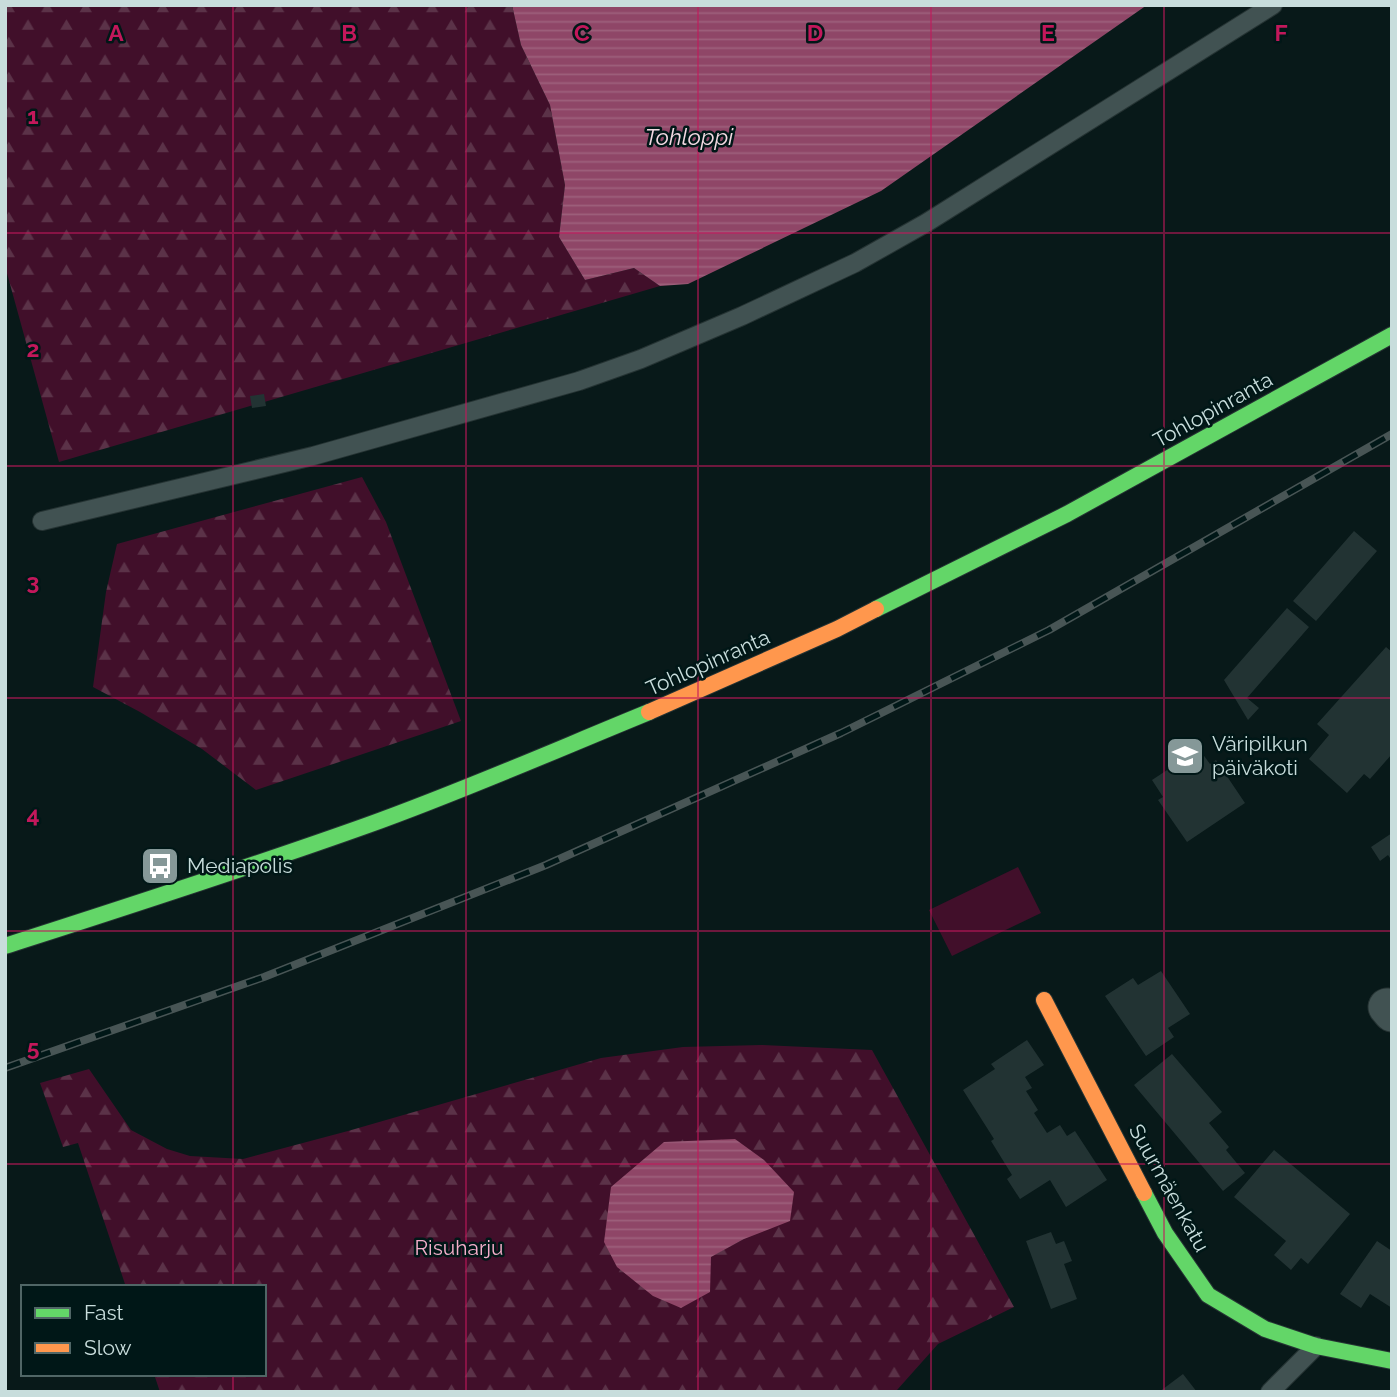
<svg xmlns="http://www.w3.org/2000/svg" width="1397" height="1397" font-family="Raleway,sans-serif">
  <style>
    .forest { fill: url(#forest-firs); fill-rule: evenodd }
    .garden { fill: #410f2a }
    .water { fill: url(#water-rules) }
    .building { fill: #233 }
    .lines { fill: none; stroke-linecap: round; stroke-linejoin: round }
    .lane-casing { stroke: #253333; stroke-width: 20 }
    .street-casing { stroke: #253333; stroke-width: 39 }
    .fast-casing { stroke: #253333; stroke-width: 18 }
    .slow-casing { stroke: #253333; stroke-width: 18 }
    .lane { stroke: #415252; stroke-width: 18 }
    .street { stroke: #415252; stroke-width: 37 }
    .fast { stroke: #63d668; stroke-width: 16 }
    .slow { stroke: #ff974d; stroke-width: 16 }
    .rail-casing { stroke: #485555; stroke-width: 8 }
    .rail { stroke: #001717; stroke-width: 5; stroke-dasharray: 16; stroke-linecap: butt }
    .grid { fill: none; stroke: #c2185b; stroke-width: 2; stroke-opacity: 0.55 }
    .labels { text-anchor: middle; stroke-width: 5; stroke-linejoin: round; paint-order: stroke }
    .street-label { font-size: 21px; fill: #c8dddc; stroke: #001717 }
    .poi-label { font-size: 21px; fill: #c8dddc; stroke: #001717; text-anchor: start }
    .park-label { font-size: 21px; fill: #f4aeca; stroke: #001717 }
    .water-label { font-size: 23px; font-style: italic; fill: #f3dae3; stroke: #001717 }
    .grid-label { font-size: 23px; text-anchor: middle; font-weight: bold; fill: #c2185b; stroke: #001717; stroke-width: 5; stroke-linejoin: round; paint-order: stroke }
  </style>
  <defs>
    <pattern id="forest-firs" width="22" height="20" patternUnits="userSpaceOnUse" patternTransform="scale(1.75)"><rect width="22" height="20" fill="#410f2a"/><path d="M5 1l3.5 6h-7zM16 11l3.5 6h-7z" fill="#5b3248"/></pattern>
    <pattern id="water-rules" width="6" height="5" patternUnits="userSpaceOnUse" patternTransform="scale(1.75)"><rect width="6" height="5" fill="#8f4667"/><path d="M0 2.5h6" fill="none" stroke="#9d607c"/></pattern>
  </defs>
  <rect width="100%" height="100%" fill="#081919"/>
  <path class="forest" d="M5 5H512L521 45 550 105 565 185 559 237 585 280 634 268 660 286 59 462 5 266Z
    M362 477 386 522 461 721 256 790 202 749 140 712 93 687 106 592 117 544Z
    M762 1045 872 1050 1014 1307 938 1344 897 1390 898 1392H160L154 1374H264V1287H126L78 1143 63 1147 40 1083 89 1069 131 1130 167 1149 190 1156 243 1159 348 1131 601 1058 683 1047ZM744 1239 710 1257V1292L604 1242Z"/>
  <path class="garden" d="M1018 867 1041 913 952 956 929 910Z"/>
  <path class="water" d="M512 5H1147L881 191 688 284 660 286 634 268 585 280 559 237 565 185 550 105 521 45Z
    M735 1139 764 1160 794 1192 790 1221 744 1239 711 1257 710 1292 681 1308 653 1296 617 1267 604 1242 611 1187 664 1142Z"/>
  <path class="building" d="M264 394 266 406 252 408 250 396Z
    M1354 531 1377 551 1316 621 1293 601Z
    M1287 608 1309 627 1247 698 1259 708 1248 720 1224 680Z
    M1386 647 1392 652V754L1370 779 1364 774 1347 793 1309 759 1329 735 1317 724Z
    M1199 749 1210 764 1216 760 1245 803 1187 842 1158 800 1163 797 1152 780Z
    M1392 833V861L1388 855 1380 861 1371 847Z
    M1161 971 1190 1014 1168 1028 1174 1037 1146 1056 1105 996 1133 978 1138 985Z
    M1027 1040 1044 1065 1025 1077 1032 1088 1026 1091 1038 1110 1034 1113 1047 1133 1060 1125 1067 1136 1075 1131 1107 1180 1066 1207 1050 1180 1020 1199 1007 1179 1012 1175 991 1141 994 1139 963 1090 995 1069 991 1064Z
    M1172 1054 1222 1112 1209 1123 1229 1147 1226 1150 1245 1173 1223 1191 1134 1085Z
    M1274 1150 1350 1214 1308 1264 1301 1258 1291 1270 1274 1255 1286 1241 1234 1197Z
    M1051 1232 1056 1244 1064 1241 1072 1261 1064 1264 1077 1299 1051 1309 1026 1241Z
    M1377 1241 1392 1251V1308L1370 1294 1361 1308 1340 1294Z
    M1183 1374 1197 1392H1159Z"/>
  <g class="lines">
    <defs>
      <path id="lane" d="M42 521 313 456 579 381 641 359 742 316 855 263 926 223 1273 5
        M1270 1392 1316 1346"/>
      <path id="street" d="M1387 1007 1392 1013"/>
      <path id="fast" d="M876 609 1067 514 1392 335
        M5 946C126 907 248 868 368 825 463 791 556 750 649 712
        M1144 1193 1165 1233 1208 1295 1265 1329 1316 1346 1392 1361"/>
      <path id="slow" d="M649 712 837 629 876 609
        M1044 1000 1144 1193"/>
    </defs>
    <use href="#lane" class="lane-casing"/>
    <use href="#street" class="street-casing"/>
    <use href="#fast" class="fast-casing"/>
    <use href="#slow" class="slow-casing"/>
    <use href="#lane" class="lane"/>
    <use href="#street" class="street"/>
    <use href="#fast" class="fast"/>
    <use href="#slow" class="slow"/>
    <defs>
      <path id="rail" d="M5 1068 264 977 546 865 841 733 1049 630 1392 434"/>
    </defs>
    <use href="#rail" class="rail-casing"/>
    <use href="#rail" class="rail"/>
  </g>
  <path class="grid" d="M233 5V1287M466 5V1392M698 5V1392M931 5V1392M1164 5V1392M5 233H1392M5 466H1392M5 698H1392M5 931H1392M5 1164H1392M233 1374V1392"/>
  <defs>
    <symbol id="school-square" viewBox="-11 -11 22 22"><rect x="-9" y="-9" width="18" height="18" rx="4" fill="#859898" stroke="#001717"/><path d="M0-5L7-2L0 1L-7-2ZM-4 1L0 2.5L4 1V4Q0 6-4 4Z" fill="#fff"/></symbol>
    <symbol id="bus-square" viewBox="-11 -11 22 22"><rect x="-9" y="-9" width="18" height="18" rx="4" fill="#859898" stroke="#001717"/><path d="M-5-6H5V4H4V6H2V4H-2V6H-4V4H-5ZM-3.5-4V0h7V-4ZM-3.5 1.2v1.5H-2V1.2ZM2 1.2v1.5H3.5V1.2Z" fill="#fff"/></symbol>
  </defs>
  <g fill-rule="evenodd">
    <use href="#school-square" x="1163" y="734" width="44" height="44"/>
    <use href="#bus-square" x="138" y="844" width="44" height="44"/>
  </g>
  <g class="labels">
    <g class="street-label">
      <text transform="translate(1213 410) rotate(-29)" y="7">Tohlopinranta</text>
      <text transform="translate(708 663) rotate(-24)" y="7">Tohlopinranta</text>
      <text transform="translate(1169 1188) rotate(61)" y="7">Suurmäenkatu</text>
    </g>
    <g class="poi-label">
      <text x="1212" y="751">Väripilkun<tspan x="1212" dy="24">päiväkoti</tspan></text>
      <text x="187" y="873">Mediapolis</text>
    </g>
    <g class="park-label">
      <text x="459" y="1255">Risuharju</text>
    </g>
    <g class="water-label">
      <text x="689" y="145">Tohloppi</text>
    </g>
  </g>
  <g class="grid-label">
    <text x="116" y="41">A</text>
    <text x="349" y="41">B</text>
    <text x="582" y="41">C</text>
    <text x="815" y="41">D</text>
    <text x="1048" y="41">E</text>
    <text x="1281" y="41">F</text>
    <text x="33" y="124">1</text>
    <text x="33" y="357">2</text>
    <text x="33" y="590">3</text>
    <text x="33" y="823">4</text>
    <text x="33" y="1056">5</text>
  </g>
  <rect width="1397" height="1397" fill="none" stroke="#c8dddc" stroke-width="14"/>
  <rect x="21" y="1285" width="245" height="91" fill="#001717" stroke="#506666" stroke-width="2"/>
  <rect x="35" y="1308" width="35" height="10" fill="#63d668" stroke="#506666" stroke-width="2"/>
  <text x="84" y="1320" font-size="21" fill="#c8dddc">Fast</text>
  <rect x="35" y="1343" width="35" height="10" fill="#ff974d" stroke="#506666" stroke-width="2"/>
  <text x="84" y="1355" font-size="21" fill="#c8dddc">Slow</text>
</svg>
